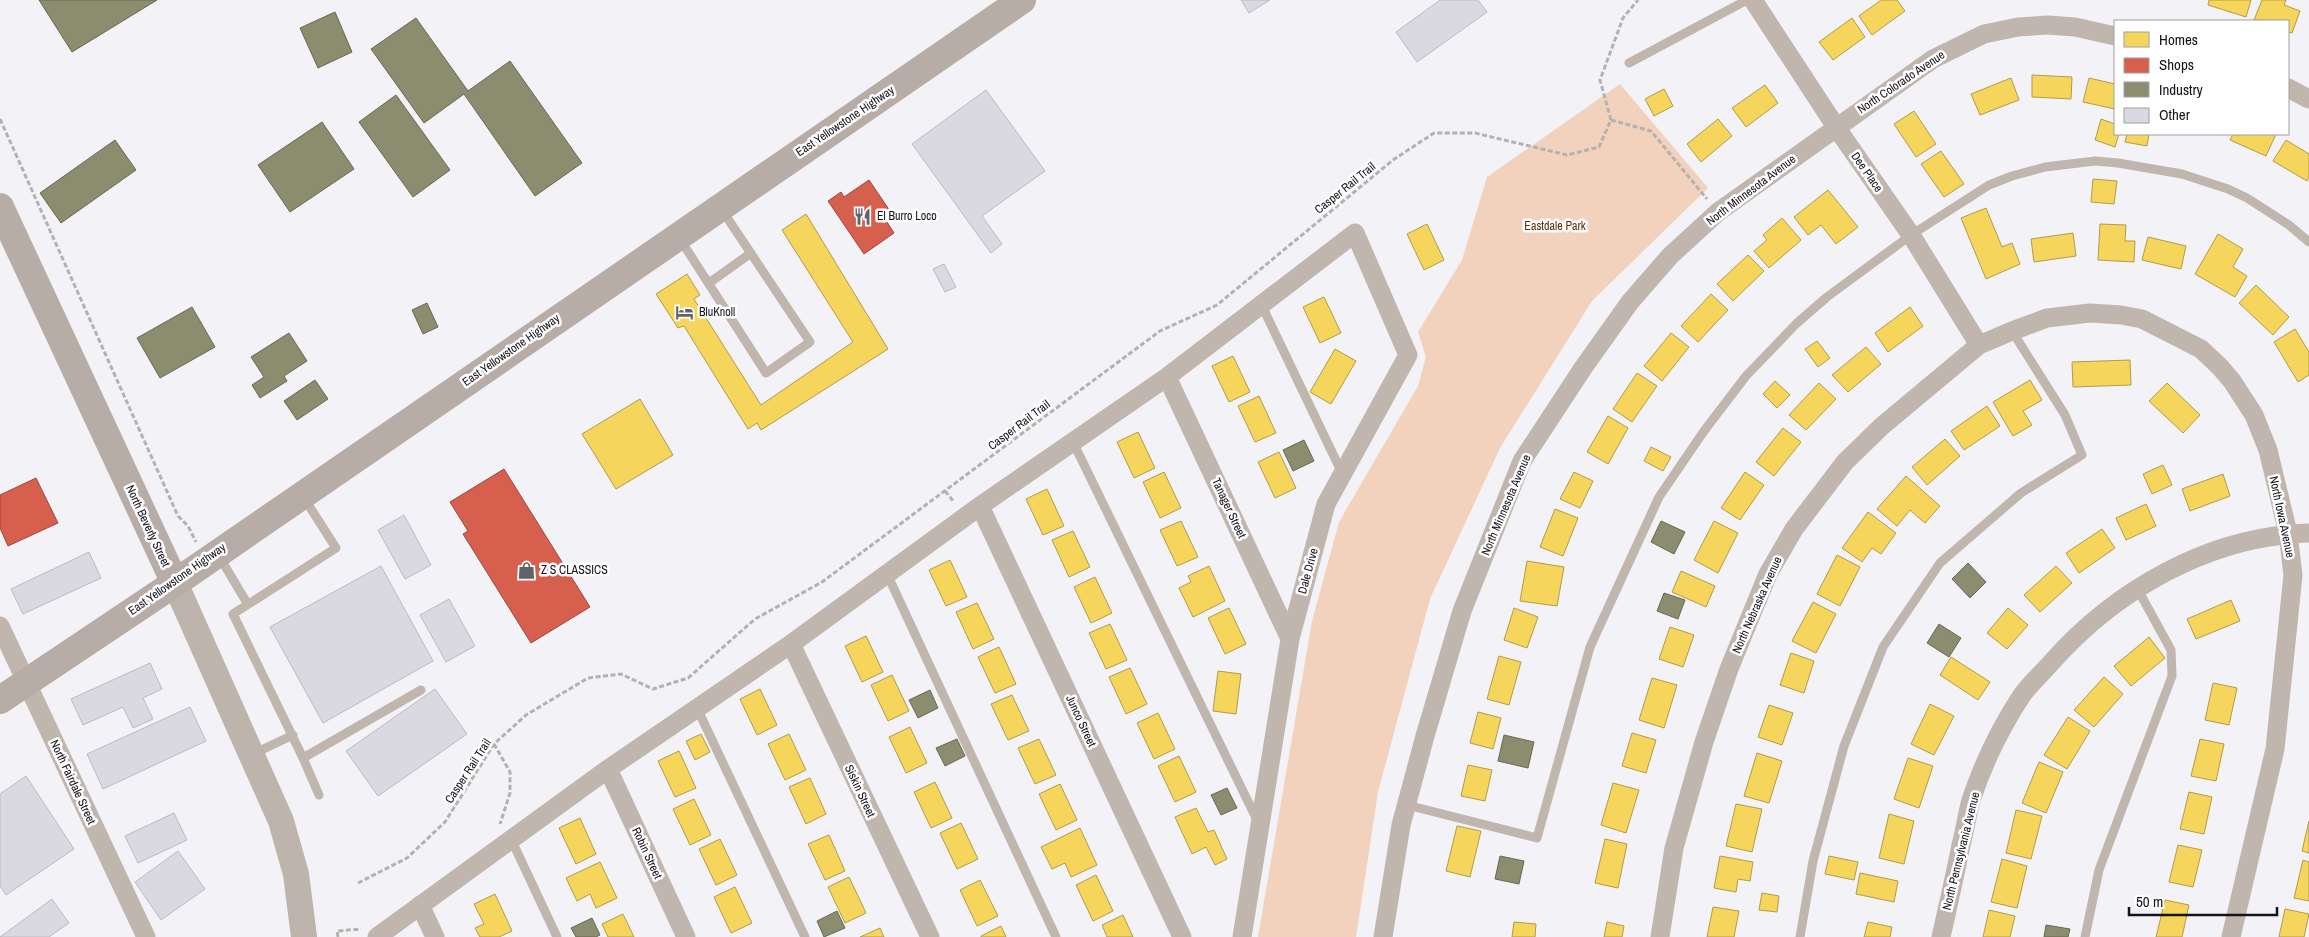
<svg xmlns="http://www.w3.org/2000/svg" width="2309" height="937" font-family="'Archivo Narrow',sans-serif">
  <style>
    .green { fill: #f2d2bc }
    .homes { fill: #f6d55c; stroke: #b29b49 }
    .shops { fill: #d6604d; stroke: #9c493e }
    .industry { fill: #8c8c6e; stroke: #686855 }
    .building { fill: #dad9e1; stroke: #babac1 }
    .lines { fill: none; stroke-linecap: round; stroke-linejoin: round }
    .path { stroke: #b6b1ad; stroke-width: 3; stroke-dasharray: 5 2.5; stroke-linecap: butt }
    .lane { stroke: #c1b6ae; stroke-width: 9 }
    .street { stroke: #c1b6ae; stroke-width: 19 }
    .secondary { stroke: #bfb4ac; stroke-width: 26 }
    .primary { stroke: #b8ada6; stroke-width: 28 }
    .labels { text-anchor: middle; stroke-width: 5; stroke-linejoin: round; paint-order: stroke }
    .street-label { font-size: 12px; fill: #14131c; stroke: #fefefe }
    .poi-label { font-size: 12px; fill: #14131c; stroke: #fefefe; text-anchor: start }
    .park-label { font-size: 12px; fill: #582f06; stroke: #fefefe }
  </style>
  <rect width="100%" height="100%" fill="#f2f2f7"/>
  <path class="green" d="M1620 84 1708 188 1592 301 1500 448 1430 599 1378 792 1356 937H1258L1312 621 1339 522 1418 386 1426 357 1418 332 1462 260 1487 177Z"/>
  <path class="homes" d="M1881 0H1897L1905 11 1872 35 1859 16Z
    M2209 0H2251L2246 17 2208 5Z
    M2262 0H2286L2284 5 2300 11 2292 33 2288 32V21L2254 20Z
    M1852 18 1865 37 1833 60 1819 42Z
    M2032 75 2072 77 2071 99 2032 97Z
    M2011 78 2019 100 1980 115 1971 94Z
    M2089 78 2115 84V109L2083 102Z
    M1765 85 1778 103 1746 127 1732 108Z
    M1664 89 1673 106 1654 116 1645 99Z
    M1914 111 1936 144 1916 157 1894 124Z
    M1718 119 1732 136 1701 162 1687 144Z
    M2101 119 2115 124V134H2119L2115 147 2095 140Z
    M2127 134H2149L2147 146 2125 142Z
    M2233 134H2276L2266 156 2230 140Z
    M2286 140 2309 154V177L2307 181 2273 161Z
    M1941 151 1964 184 1944 197 1921 164Z
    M2093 179 2117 181 2114 204 2091 202Z
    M1828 190 1858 227 1836 244 1821 225 1808 235 1794 217Z
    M1986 208 2002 247 2012 243 2020 264 1986 279 1961 218Z
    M806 214 888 349 761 430 757 423 748 429 684 326 678 328 656 294 687 274 700 295 694 299 761 405 853 342 782 230Z
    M1782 218 1801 240 1769 268 1754 251 1767 240 1763 235Z
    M1427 224 1444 260 1424 270 1407 234Z
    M2100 224 2126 225 2125 241H2135L2134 262 2098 260Z
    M2073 233 2076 256 2034 262 2031 239Z
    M2218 234 2243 249 2233 267 2247 276 2235 297 2195 274Z
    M2148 237 2186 246 2181 269 2142 260Z
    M1748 255 1764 271 1733 301 1717 284Z
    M2256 285 2289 317 2273 335 2239 303Z
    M1711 294 1728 310 1698 342 1681 326Z
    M1324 297 1341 333 1320 343 1303 307Z
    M1910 307 1923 326 1888 352 1875 333Z
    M2295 329 2309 352V375L2298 382 2274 342Z
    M1671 333 1689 347 1662 381 1644 366Z
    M1817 341 1830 358 1818 367 1805 349Z
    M1866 347 1881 364 1848 392 1832 375Z
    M1335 349 1356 361 1331 404 1310 392Z
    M1233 356 1250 392 1229 402 1212 366Z
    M2130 360 2131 385 2073 387 2072 362Z
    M1637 373 1657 386 1632 422 1613 409Z
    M2030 380 2042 400 2023 411 2032 425 2013 436 1993 402Z
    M1775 381 1790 395 1777 408 1763 394Z
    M1819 383 1836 399 1806 430 1789 415Z
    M2167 383 2200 415 2183 433 2149 401Z
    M1259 396 1276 433 1255 442 1238 406Z
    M640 399 673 455 616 489 582 434Z
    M1987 406 2000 426 1964 450 1951 431Z
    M1608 416 1628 428 1608 464 1587 452Z
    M1783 428 1801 442 1774 476 1756 462Z
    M1138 432 1155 468 1134 478 1117 442Z
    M1945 439 1960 456 1927 485 1912 467Z
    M1651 447 1671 457 1663 471 1644 461Z
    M1279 452 1296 488 1275 498 1258 462Z
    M2163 465 2172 485 2152 494 2143 474Z
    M1164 472 1181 508 1160 518 1143 482Z
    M1574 472 1593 481 1580 508 1560 499Z
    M1745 472 1764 485 1740 520 1721 508Z
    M2223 474 2230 496 2190 511 2182 489Z
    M1906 476 1940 506 1925 523 1910 510 1897 526 1877 509Z
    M1047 489 1064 526 1043 535 1026 499Z
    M2146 504 2156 526 2126 540 2116 518Z
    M1555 509 1578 518 1563 556 1540 547Z
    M1868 512 1896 533 1881 554 1872 548 1862 562 1842 548Z
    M1181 521 1198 557 1177 566 1160 530Z
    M1714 521 1738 533 1718 573 1694 560Z
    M2102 529 2115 548 2079 573 2066 553Z
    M1073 531 1090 567 1069 577 1052 540Z
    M1837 555 1860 567 1840 606 1817 594Z
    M950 560 967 597 946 606 929 570Z
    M1527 561 1564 567 1557 606 1520 601Z
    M1209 566 1225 601 1193 617 1179 588 1191 582 1188 576Z
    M2056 566 2072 583 2040 612 2024 595Z
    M1681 571 1715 586 1706 607 1672 592Z
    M1095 577 1112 613 1091 623 1074 587Z
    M2231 600 2240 621 2196 639 2187 619Z
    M1813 602 1836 614 1816 653 1792 641Z
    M977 603 994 639 973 649 956 612Z
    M1229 608 1246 644 1225 654 1208 618Z
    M1514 608 1538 617 1527 648 1504 640Z
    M2008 608 2028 625 2007 649 1987 633Z
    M1110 624 1127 660 1106 669 1089 633Z
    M1670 627 1694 635 1683 667 1659 659Z
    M866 636 883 672 862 682 845 646Z
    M2149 637 2165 658 2131 686 2114 666Z
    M999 647 1016 684 995 693 978 657Z
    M1791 653 1814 661 1804 693 1780 685Z
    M1499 656 1521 662 1509 705 1487 699Z
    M1951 657 1990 682 1978 700 1940 675Z
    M1130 668 1147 704 1126 714 1109 677Z
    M1218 671 1241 674 1236 714 1213 711Z
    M892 675 909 711 888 721 871 685Z
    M2104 677 2123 694 2094 727 2074 710Z
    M1652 678 1677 685 1664 728 1639 720Z
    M2213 683 2237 688 2229 725 2205 720Z
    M760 689 777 725 757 735 740 699Z
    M1012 695 1029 731 1008 740 991 704Z
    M1930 704 1954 716 1934 755 1911 744Z
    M1769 705 1793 713 1782 745 1758 737Z
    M1478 712 1501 718 1493 749 1470 743Z
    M1158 713 1175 749 1154 759 1137 723Z
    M2068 717 2090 731 2067 769 2044 755Z
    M910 727 927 763 906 773 889 737Z
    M1632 733 1656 740 1646 773 1622 766Z
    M701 734 710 752 695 760 686 741Z
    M789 734 806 770 785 780 768 744Z
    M1039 739 1056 775 1035 784 1018 748Z
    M2200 739 2224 744 2216 781 2191 776Z
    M679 751 696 788 675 797 658 761Z
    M1757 753 1782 761 1769 803 1744 796Z
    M1179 756 1196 792 1175 802 1158 766Z
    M1908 758 1933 766 1919 808 1894 799Z
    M2039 762 2063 772 2046 813 2022 803Z
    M1468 765 1492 770 1485 801 1461 796Z
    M810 778 826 814 806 824 789 787Z
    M935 782 952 818 931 828 914 792Z
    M1613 783 1639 790 1626 833 1601 825Z
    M1060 784 1077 820 1056 830 1039 794Z
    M2189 792 2212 797 2204 834 2180 829Z
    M694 799 711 835 690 845 673 809Z
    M1736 804 1762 809 1752 852 1726 846Z
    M1196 808 1208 832 1214 830 1227 859 1215 865 1206 847 1192 854 1175 817Z
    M2016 810 2042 816 2031 859 2006 853Z
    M1889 814 1914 821 1904 864 1879 858Z
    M580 818 596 854 576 864 559 828Z
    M2309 821V853L2302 851Z
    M961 823 978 859 957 869 940 833Z
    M1457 826 1481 831 1470 877 1446 871Z
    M1080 828 1097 865 1071 877 1065 863 1052 869 1041 847Z
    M829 835 845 871 825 880 808 844Z
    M720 839 737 875 716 885 699 849Z
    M1605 839 1627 844 1618 888 1595 883Z
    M2178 845 2202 850 2193 887 2169 882Z
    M1720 856 1753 862 1750 881 1738 879 1736 892 1714 888Z
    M1829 856 1858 862 1854 880 1825 874Z
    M2002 859 2027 866 2017 908 1991 902Z
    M2303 860 2309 862V901L2294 898Z
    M600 862 617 898 596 908 590 894 577 901 566 878Z
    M1860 873 1898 881 1894 902 1856 894Z
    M1096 875 1113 911 1093 921 1076 885Z
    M849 877 866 913 845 923 828 887Z
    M980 880 998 916 977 926 960 890Z
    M735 887 752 923 731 933 714 897Z
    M1762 893 1779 896 1777 912 1759 910Z
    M495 894 512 931 499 937H480L475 928 484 924 474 904Z
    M2165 900 2189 905 2182 937H2156Z
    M1713 907 1739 911 1734 937H1707Z
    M2285 909 2309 914 2304 937H2279Z
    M1989 910 2015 916 2010 937H1983Z
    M623 914 634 937H608L602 924Z
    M1123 915 1133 937H1107L1102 925Z
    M1514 922 1536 924 1535 937H1512Z
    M1607 922 1624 926 1622 937H1604Z
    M1868 922 1892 927 1890 937H1864Z
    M1001 926 1006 937H981V936Z
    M880 928 884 937H860Z"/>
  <path class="shops" d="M869 180 892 214 885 219 894 233 864 254 828 201 841 192 844 197Z
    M504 469 590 607 531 643 463 534 468 531 450 502Z
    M36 478 58 523 8 546 0 528V495Z"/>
  <path class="industry" d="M39 0H157L72 52Z
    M335 12 352 52 318 68 300 28Z
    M416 18 468 91 510 61 582 163 535 196 464 94 424 123 371 49Z
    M396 95 450 170 413 197 359 122Z
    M322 122 354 169 290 212 258 165Z
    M115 140 136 170 61 223 40 193Z
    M427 303 438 327 423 334 412 310Z
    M192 307 215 347 160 378 137 338Z
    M289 333 307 361 284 376 287 381 260 398 252 385 264 377 251 357Z
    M315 380 328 399 297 420 284 401Z
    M1304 440 1314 461 1293 471 1283 450Z
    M1661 521 1685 532 1674 554 1651 542Z
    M1968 563 1986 582 1970 598 1952 579Z
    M1664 593 1685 600 1678 619 1657 611Z
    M1939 624 1961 638 1949 657 1927 643Z
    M930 690 938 708 918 718 909 700Z
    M1504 735 1534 742 1528 768 1498 761Z
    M957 739 965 756 945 766 936 748Z
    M1227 788 1237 808 1221 815 1211 795Z
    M1500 856 1524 861 1519 884 1495 879Z
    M837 911 845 928 824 937 817 921Z
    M592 918 600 935 596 937H576L571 928Z
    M2046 925 2070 929 2068 937H2044Z"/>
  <path class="building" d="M1241 0H1270L1249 13Z
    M1440 0H1478L1487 12 1417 62 1396 32Z
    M986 90 1045 171 982 216 1002 244 991 253 912 144Z
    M944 264 956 287 945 292 933 269Z
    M404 515 431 565 405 579 378 530Z
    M89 552 101 578 23 614 11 589Z
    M381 566 433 661 323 723 270 627Z
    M449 599 475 646 446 662 420 615Z
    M150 663 162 689 143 698 153 719 133 728 123 707 83 725 71 699Z
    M435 689 467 734 378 796 346 751Z
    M190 707 206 741 103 789 87 754Z
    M26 776 74 849 6 895 0 886V794Z
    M174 813 187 840 138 863 125 836Z
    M178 851 205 889 161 920 135 882Z
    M52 899 69 923 49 937H0Z"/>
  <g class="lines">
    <path class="path" d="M0 119 178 516 188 526 196 542
      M1611 120 1651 131 1707 199
      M945 491 954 502
      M494 744 510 772V793L500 824
      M358 883 407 858 445 822 494 744 526 715 588 678 621 674 653 689 688 678 755 619 822 582 1160 331 1217 305 1393 160 1434 133H1475L1567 155 1599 147 1611 120 1600 80 1623 18 1638 0
      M338 937 337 931 361 929"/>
    <path class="lane" d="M1629 63 1747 0
      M680 239 766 373 810 342 722 210
      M709 283 751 253
      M1261 304 1342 473
      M1073 442 1258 822
      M304 498 336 548 233 614 303 758 421 690
      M219 556 247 603
      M887 574 1056 937
      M697 708 805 937
      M253 754 293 735
      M303 758 319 795
      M1407 805 1537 838 1590 647 1659 497 1704 431 1746 376 1797 323 1827 297 1911 235 1989 185 2012 176 2045 167 2095 161 2118 163 2182 174 2228 189 2247 198 2289 225 2309 242
      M511 839 557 937
      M1800 937 1813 861 1844 746 1883 647 1940 563 2021 493 2082 455 2065 415 2012 331
      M2085 937 2099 870 2172 676 2171 650 2137 588"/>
    <path class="street" d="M1753 0 1836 127 1911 235 1979 345
      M2288 88 2309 99
      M1167 377 1290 639
      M980 506 1182 937
      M0 626 146 937
      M791 644 930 937
      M608 769 686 937
      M420 905 435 937
      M377 937 608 769 791 644 980 506 1167 377 1355 233 1408 355 1326 504 1290 639 1242 937
      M1383 937 1401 825 1425 736 1462 611 1522 461 1583 368 1630 302 1670 256 1718 212 1933 59 1984 34 2018 27 2048 25 2075 27 2115 36
      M1660 937 1674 848 1704 742 1729 669 1749 620 1768 574 1794 529 1845 462 1882 426 1979 345 2012 331 2047 318 2090 313 2121 315 2142 319 2201 349 2220 367 2232 381 2254 415 2268 450 2288 533 2293 575 2275 749 2231 937
      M1941 937C1948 906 1955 875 1961 845 1965 830 1967 815 1971 800 1983 764 2001 727 2022 695 2030 684 2041 674 2050 664 2115 590 2209 536 2309 533"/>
    <path class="secondary" d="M175 583 281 821 296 874 304 937"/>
    <path class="primary" d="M0 207 175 583
      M0 700 175 583 1022 0"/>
  </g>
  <defs>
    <symbol id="restaurant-bare" viewBox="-9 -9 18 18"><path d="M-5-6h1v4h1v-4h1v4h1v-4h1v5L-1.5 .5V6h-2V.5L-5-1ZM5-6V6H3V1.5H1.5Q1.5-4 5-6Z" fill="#626169" stroke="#fefefe" stroke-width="2.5" paint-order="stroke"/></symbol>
    <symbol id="hotel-bare" viewBox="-9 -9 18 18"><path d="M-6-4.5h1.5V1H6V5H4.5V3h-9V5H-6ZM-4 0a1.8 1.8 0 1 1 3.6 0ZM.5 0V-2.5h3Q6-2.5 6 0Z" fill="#626169" stroke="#fefefe" stroke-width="2.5" paint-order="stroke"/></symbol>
    <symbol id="shop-bare" viewBox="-9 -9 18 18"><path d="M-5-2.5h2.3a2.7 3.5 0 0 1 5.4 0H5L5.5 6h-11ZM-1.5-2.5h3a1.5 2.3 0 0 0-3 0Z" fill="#626169" stroke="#fefefe" stroke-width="2.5" paint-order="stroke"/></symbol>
  </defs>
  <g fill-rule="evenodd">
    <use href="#restaurant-bare" x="850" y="204" width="25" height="25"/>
    <use href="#hotel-bare" x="672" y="300" width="25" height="25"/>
    <use href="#shop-bare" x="514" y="558" width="25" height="25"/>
  </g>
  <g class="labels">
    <g class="street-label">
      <text transform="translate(1901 82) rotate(-34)" y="4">North Colorado Avenue</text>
      <text transform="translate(845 121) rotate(-34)" y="4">East Yellowstone Highway</text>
      <text transform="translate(1867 172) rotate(55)" y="4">Dee Place</text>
      <text transform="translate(1345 188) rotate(-39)" y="4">Casper Rail Trail</text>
      <text transform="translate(1751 190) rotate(-37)" y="4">North Minnesota Avenue</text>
      <text transform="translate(511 350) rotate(-35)" y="4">East Yellowstone Highway</text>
      <text transform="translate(1019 425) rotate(-37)" y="4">Casper Rail Trail</text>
      <text transform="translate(1506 505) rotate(-67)" y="4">North Minnesota Avenue</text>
      <text transform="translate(1229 508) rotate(65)" y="4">Tanager Street</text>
      <text transform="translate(2282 517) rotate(78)" y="4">North Iowa Avenue</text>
      <text transform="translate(148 526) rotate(65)" y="4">North Beverly Street</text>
      <text transform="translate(1308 571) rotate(-75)" y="4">Dale Drive</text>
      <text transform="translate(177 579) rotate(-35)" y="4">East Yellowstone Highway</text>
      <text transform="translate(1757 605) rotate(-66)" y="4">North Nebraska Avenue</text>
      <text transform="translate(1081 721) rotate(65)" y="4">Junco Street</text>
      <text transform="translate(468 771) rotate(-57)" y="4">Casper Rail Trail</text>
      <text transform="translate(73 782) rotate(65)" y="4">North Fairdale Street</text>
      <text transform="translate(860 791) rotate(65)" y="4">Siskin Street</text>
      <text transform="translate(1961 851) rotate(-76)" y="4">North Pennsylvania Avenue</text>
      <text transform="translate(647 853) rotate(65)" y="4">Robin Street</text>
    </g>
    <g class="poi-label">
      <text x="877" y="220">El Burro Loco</text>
      <text x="699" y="316">BluKnoll</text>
      <text x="541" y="574">Z S CLASSICS</text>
    </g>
    <g class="park-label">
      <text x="1555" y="230">Eastdale Park</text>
    </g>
  </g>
  <rect x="2114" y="20" width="175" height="115" fill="#fefefe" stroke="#a0a0a4"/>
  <rect x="2124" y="32" width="25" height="15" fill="#f6d55c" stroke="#a0a0a4"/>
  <text x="2159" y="45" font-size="15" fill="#14131c">Homes</text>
  <rect x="2124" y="58" width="25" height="15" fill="#d6604d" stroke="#a0a0a4"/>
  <text x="2159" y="70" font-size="15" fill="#14131c">Shops</text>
  <rect x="2124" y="82" width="25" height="15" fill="#8c8c6e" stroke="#a0a0a4"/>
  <text x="2159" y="95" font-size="15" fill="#14131c">Industry</text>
  <rect x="2124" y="108" width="25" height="15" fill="#dad9e1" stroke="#a0a0a4"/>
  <text x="2159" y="120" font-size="15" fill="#14131c">Other</text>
  <path d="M2129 907v8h148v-8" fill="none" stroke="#14131c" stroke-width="2.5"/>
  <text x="2136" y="907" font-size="15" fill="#14131c" stroke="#fefefe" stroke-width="4" paint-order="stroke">50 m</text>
</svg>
